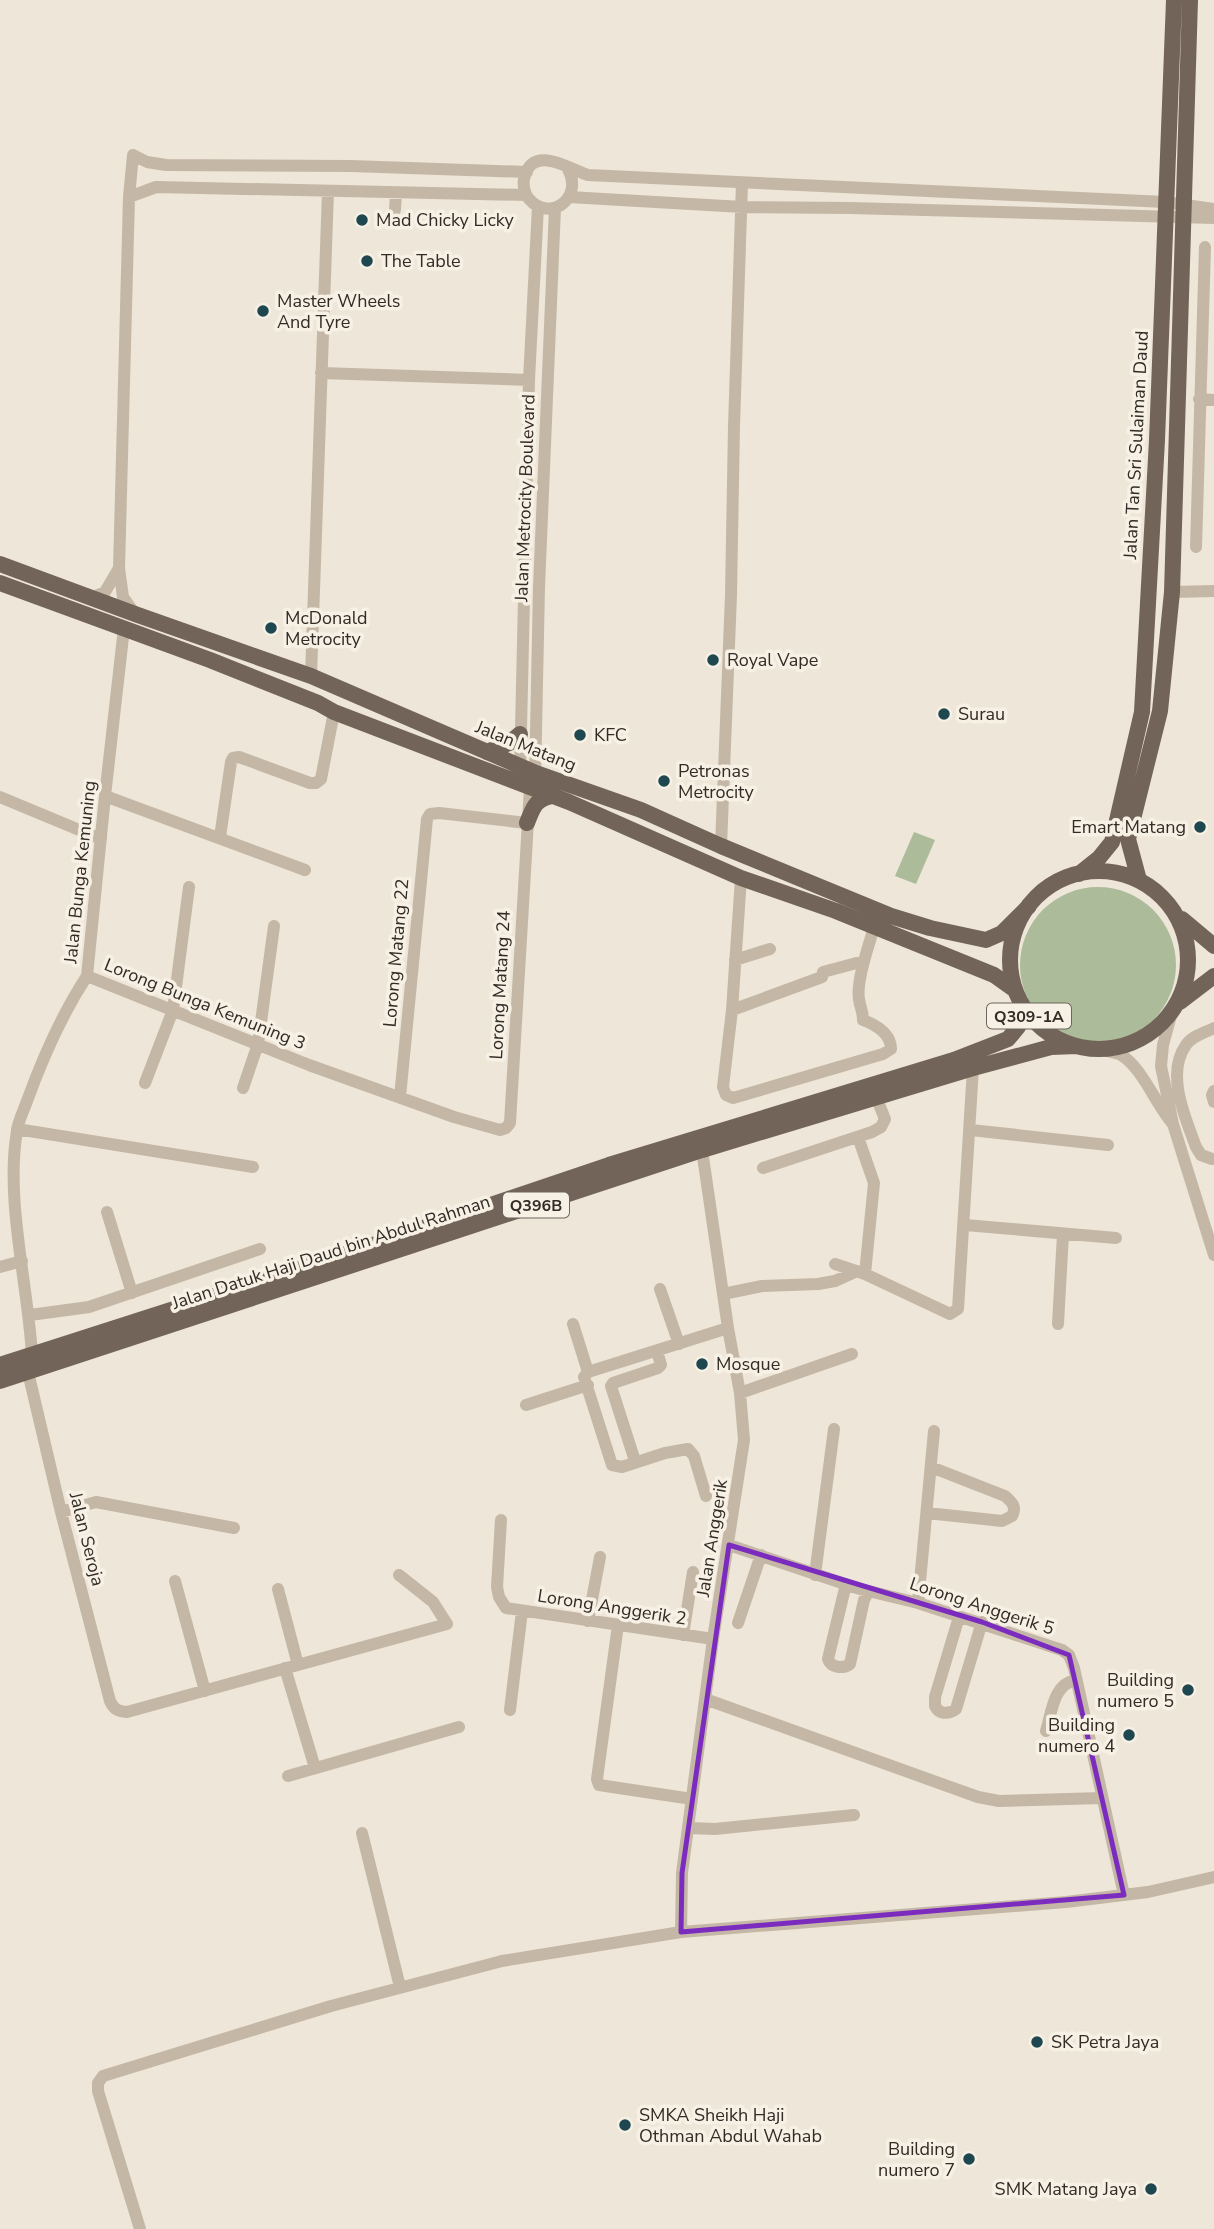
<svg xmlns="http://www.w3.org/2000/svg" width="1214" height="2229" font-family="'Nunito Sans',sans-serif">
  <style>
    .green { fill: #acbc9a }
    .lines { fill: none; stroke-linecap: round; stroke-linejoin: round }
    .minor { stroke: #c5b7a5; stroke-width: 12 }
    .major { stroke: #726458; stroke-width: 16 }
    .marked { fill: none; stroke: #7b2cbf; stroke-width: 5; stroke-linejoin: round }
    .poi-dot { fill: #1f474f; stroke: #f7f0e4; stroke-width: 2.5 }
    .labels { text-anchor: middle; stroke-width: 7; stroke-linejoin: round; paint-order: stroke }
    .shield { fill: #f7f0e4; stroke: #6d665f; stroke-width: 2 }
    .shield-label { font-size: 16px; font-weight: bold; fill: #322b26 }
    .poi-label { font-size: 18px; fill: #322b26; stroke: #f7f0e4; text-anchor: start }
    .street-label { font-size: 18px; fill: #322b26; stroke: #f7f0e4 }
  </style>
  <rect width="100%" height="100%" fill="#eee6d8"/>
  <path class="green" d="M914 832 935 840 916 884 895 876Z
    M1020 965a78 78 0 1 1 156 0a78 78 0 1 1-156 0Z"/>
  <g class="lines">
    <path class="minor" d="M568 169C584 198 550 223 529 199 525 194 523 186 524 179 532 143 569 169 588 175L1165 202 1214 209
      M129 197 156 187 526 195
      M569 197 742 207 850 208 1214 218
      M395 210 396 194
      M321 373 529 380
      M1199 399 1214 400
      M1196 547 1205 247
      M1172 592 1214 591
      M91 598 105 592 119 568
      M135 614 123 597 119 568 129 197 133 155 147 162 166 165 351 166 527 172
      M311 676 328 191
      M520 773 529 380 538 206
      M535 781 539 587 555 208
      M105 796 305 870
      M0 797 101 839
      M220 837 231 762 233 758 239 757 310 783H316L321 779 334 712
      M721 846 731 595 734 426 742 183
      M741 878 732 1010 723 1087 726 1095 733 1098 883 1054 891 1049C891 1033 876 1025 863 1020 863 1010 860 1008 859 999 856 981 869 945 874 927
      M735 960 770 949
      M87 976 309 1065 454 1117 500 1130 506 1128 510 1123 530 788
      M732 1010 822 977 823 972 864 961
      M1172 1012 1163 1045 1161 1066 1173 1124 1214 1255
      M1099 1049C1106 1051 1115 1052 1121 1055 1142 1067 1156 1105 1173 1124
      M145 1083 173 1010 189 887
      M243 1088 258 1044 274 926
      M1214 1091 1212 1095 1214 1102
      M400 1097 427 819 430 814 439 813 527 823
      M17 1129 253 1167
      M971 1130 1108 1145
      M858 1137 874 1183 865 1274
      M1212 1159 1201 1155 1196 1147C1186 1119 1165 1074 1186 1045 1192 1036 1204 1033 1214 1028
      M763 1168 872 1132 881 1127 885 1119 876 1097
      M107 1212 132 1293
      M965 1225 1116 1238
      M835 1264 865 1274 950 1314 958 1309 973 1068
      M0 1267 22 1261
      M660 1289 679 1344
      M723 1294 762 1286 818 1284 835 1281 857 1271
      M30 1315 89 1307 260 1249
      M573 1324 588 1372
      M1058 1324 1063 1234
      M32 1355C28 1285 5 1199 17 1131 18 1121 24 1110 27 1101 43 1057 62 1014 87 976L105 796 124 628
      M28 1372 61 1512 110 1701C114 1710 118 1711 127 1712L447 1624 433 1602 399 1575
      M740 1393 852 1354
      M526 1405 588 1385
      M635 1461 611 1386 613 1383 658 1368 661 1365 657 1351
      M706 1496 694 1456 688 1449 665 1453 622 1467 612 1465 584 1377 588 1372 728 1328
      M61 1512 96 1502 234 1528
      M927 1513 1002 1521 1012 1516C1017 1507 1012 1502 1005 1496L931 1467
      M501 1520 497 1587 499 1597 506 1608 713 1639
      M729 1545 860 1589 918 1603 1062 1650 1069 1655 1074 1668 1124 1895
      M815 1575 834 1429
      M175 1581 205 1691
      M846 1584 828 1659C831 1668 843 1669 850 1664L864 1600 868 1592
      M278 1589 298 1665
      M918 1603 934 1431
      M959 1617 935 1697V1706C939 1714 948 1715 956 1709L982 1622
      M588 1621 600 1557
      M738 1623 761 1555
      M618 1625 597 1779 599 1785 692 1799
      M683 1635 693 1572
      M285 1668 315 1768
      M705 1699 978 1797 999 1801 1102 1798
      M510 1710 522 1611
      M1046 1731C1052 1712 1053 1684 1076 1680
      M288 1776 459 1727
      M689 1828 715 1829 854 1815
      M362 1833 400 1987
      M681 1932 682 1873 713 1639 744 1440 740 1393 728 1328 702 1150
      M140 2229 98 2091V2083L103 2076 331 2006 502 1961 681 1932 1066 1902 1148 1892 1214 1877"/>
    <path class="major" d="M0 564 135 614 311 676 536 773 641 810 721 846 891 916 930 928 986 940 1002 933 1029 906
      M0 583 210 660 318 703 334 712 569 802 741 878 836 911 994 975 1015 990
      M487 752 509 743 520 734
      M527 823C533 808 535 799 552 796
      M1010 960a89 89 0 1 1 178 0a89 89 0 1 1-178 0Z
      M1079 874 1099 858 1112 842 1142 712 1157 440 1174 0
      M1139 880 1128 839 1160 711 1172 592 1190 0
      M1182 919 1214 946
      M1180 1002 1214 976
      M0 1365 361 1249 609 1165 954 1060 1008 1039 1018 1027 1025 1010
      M0 1381 702 1150 973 1068 1051 1047 1077 1046"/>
  </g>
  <path class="marked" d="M729 1545 982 1622 1069 1655 1124 1895 681 1932 682 1873Z"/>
  <g class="poi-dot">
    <circle cx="362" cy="220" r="7"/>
    <circle cx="367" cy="261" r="7"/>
    <circle cx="263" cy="311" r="7"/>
    <circle cx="271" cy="628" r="7"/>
    <circle cx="713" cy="660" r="7"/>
    <circle cx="944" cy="714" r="7"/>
    <circle cx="580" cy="735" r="7"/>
    <circle cx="664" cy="781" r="7"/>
    <circle cx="1200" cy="827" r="7"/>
    <circle cx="702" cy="1364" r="7"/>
    <circle cx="1188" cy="1690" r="7"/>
    <circle cx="1129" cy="1735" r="7"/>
    <circle cx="1037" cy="2042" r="7"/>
    <circle cx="625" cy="2125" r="7"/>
    <circle cx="969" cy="2159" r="7"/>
    <circle cx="1151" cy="2189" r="7"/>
  </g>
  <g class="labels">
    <g class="shield">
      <rect x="987" y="1003.5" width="84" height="25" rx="5"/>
      <rect x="503" y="1192.5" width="66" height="25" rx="5"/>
    </g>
    <g class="shield-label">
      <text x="1029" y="1022">Q309-1A</text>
      <text x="536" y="1211">Q396B</text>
    </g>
    <g class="poi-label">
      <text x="376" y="226">Mad Chicky Licky</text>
      <text x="381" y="267">The Table</text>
      <text x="277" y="307">Master Wheels<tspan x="277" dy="21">And Tyre</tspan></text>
      <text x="285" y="624">McDonald<tspan x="285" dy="21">Metrocity</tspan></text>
      <text x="727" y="666">Royal Vape</text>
      <text x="958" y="720">Surau</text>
      <text x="594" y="741">KFC</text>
      <text x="678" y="777">Petronas<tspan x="678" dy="21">Metrocity</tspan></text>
      <text x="1186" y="833" text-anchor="end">Emart Matang</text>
      <text x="716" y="1370">Mosque</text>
      <text x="1174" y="1686" text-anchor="end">Building<tspan x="1174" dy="21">numero 5</tspan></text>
      <text x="1115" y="1731" text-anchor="end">Building<tspan x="1115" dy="21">numero 4</tspan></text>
      <text x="1051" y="2048">SK Petra Jaya</text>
      <text x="639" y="2121">SMKA Sheikh Haji<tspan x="639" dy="21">Othman Abdul Wahab</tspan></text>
      <text x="955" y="2155" text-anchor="end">Building<tspan x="955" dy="21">numero 7</tspan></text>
      <text x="1137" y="2195" text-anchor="end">SMK Matang Jaya</text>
    </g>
    <g class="street-label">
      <text transform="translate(1136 445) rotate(-87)" y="6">Jalan Tan Sri Sulaiman Daud</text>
      <text transform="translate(525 498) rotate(-88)" y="6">Jalan Metrocity Boulevard</text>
      <text transform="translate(526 746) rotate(22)" y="6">Jalan Matang</text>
      <text transform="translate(80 872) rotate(-84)" y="6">Jalan Bunga Kemuning</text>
      <text transform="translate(396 953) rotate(-85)" y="6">Lorong Matang 22</text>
      <text transform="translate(500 985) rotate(-87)" y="6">Lorong Matang 24</text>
      <text transform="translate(205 1004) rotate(22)" y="6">Lorong Bunga Kemuning 3</text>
      <text transform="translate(331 1252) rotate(-18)" y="6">Jalan Datuk Haji Daud bin Abdul Rahman</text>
      <text transform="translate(712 1538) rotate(-81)" y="6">Jalan Anggerik</text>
      <text transform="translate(87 1539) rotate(76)" y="6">Jalan Seroja</text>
      <text transform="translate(982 1606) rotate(18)" y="6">Lorong Anggerik 5</text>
      <text transform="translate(612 1607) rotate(9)" y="6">Lorong Anggerik 2</text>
    </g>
  </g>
</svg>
